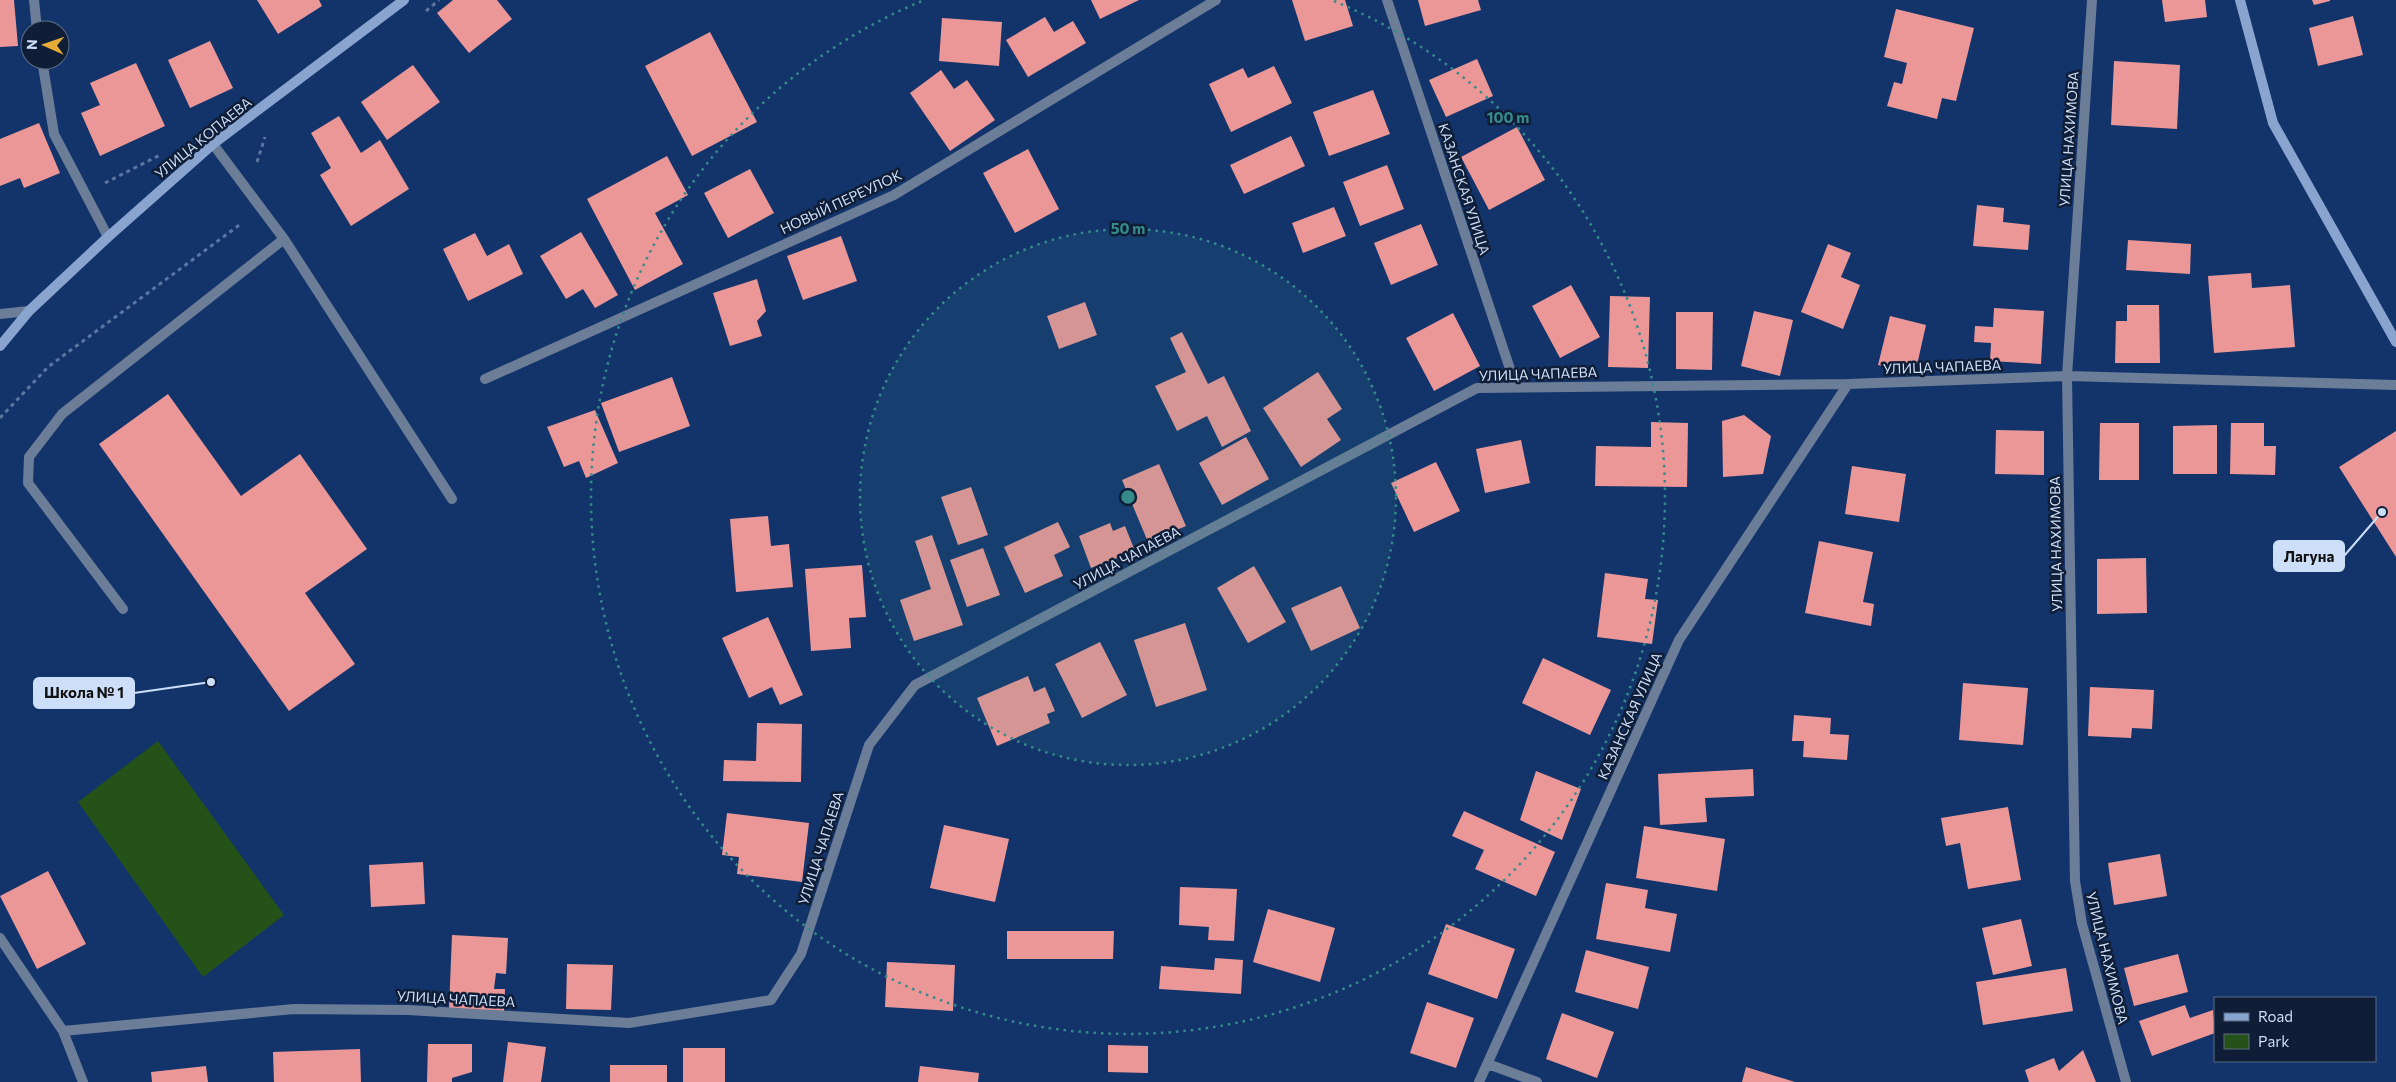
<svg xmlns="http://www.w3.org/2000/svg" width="2396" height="1082" font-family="Commissioner,sans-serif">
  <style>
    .green { fill: #255219 }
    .building { fill: #ec9797 }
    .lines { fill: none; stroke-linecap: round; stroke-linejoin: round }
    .path { stroke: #5c76a2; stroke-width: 3; stroke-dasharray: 4 4; stroke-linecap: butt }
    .lane { stroke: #6c7d98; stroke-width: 10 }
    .street { stroke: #6c7d98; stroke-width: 10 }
    .secondary { stroke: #8aa4d0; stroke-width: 10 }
    .ring { fill: none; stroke: #358b8a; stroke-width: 2.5; stroke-dasharray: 2.5 5 }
    .labels { text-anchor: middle; stroke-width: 5; stroke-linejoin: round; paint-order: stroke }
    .street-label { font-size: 14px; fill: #cddef9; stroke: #0f1e36 }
    .centre { fill: #358b8a; stroke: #0f1e36; stroke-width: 2.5 }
    .ring-label { font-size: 15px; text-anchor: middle; font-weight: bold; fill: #358b8a; stroke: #0f1e36; stroke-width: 5; stroke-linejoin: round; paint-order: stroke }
    .leader { fill: none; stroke: #cddef9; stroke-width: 2 }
    .callout-dot { fill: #cddef9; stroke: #0f1e36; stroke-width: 2 }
    .callout { fill: #cddef9; stroke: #cddef9; stroke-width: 2 }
    .callout-label { font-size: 15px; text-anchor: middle; font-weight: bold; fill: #111 }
  </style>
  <rect width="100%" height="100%" fill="#13346a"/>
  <path class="green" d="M158 741 284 915 203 977 78 802Z"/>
  <path class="building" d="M0 0H14L18 46 0 47Z
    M257 0H319L322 6 278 34Z
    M453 0H497L512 19 469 53 437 13Z
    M1091 0H1139L1100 19Z
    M1292 0H1345L1353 26 1305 41Z
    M1418 0H1478L1481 10 1425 26Z
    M2162 0H2205L2207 17 2165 22Z
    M2312 0H2330V1L2314 5Z
    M1896 9 1974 28 1956 101 1942 98 1937 119 1887 106 1894 82 1902 84 1907 63 1884 57Z
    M2353 16 2363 55 2318 66 2309 28Z
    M1045 17 1054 32 1073 21 1086 43 1028 77 1006 40Z
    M942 18 1002 22 999 66 939 61Z
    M710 32 757 122 692 156 645 66Z
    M210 41 233 88 190 108 168 60Z
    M1477 59 1493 96 1446 117 1429 80Z
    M2114 61 2180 65 2177 129 2111 125Z
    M136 63 165 126 100 156 81 113 100 105 90 83Z
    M413 65 440 102 387 140 361 102Z
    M1274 66 1292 103 1231 132 1209 84 1243 68 1248 78Z
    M941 70 954 89 967 80 995 120 950 151 910 93Z
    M1373 90 1390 134 1329 156 1313 112Z
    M339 116 361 153 380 140 409 189 351 226 320 175 331 168 311 133Z
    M39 123 60 173 24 188 20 178 0 186V139Z
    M1517 127 1545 180 1489 210 1461 157Z
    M1291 136 1305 166 1244 194 1230 165Z
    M1028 149 1059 209 1015 233 983 173Z
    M667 156 688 195 655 213 683 264 635 290 587 199Z
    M1387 165 1404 209 1360 226 1343 182Z
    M750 169 774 213 728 238 704 193Z
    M1977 205 2004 208 2003 222 2030 225 2028 250 1973 246Z
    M1334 207 1346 236 1303 253 1292 223Z
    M1421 224 1438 265 1391 285 1374 243Z
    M581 232 618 295 595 308 583 289 566 299 540 256Z
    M475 233 487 256 509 244 523 274 468 301 443 249Z
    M841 236 857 281 803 300 787 256Z
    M2128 240 2191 244 2190 274 2126 270Z
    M1828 244 1851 253 1841 277 1860 285 1843 329 1801 312Z
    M2251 273 2252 288 2290 285 2295 347 2214 353 2208 276Z
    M757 279 766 311 757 321 762 336 730 346 713 293Z
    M1571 285 1600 337 1560 358 1532 306Z
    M1610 296 1650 297 1648 368 1608 367Z
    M1085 302 1097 335 1059 349 1047 316Z
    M2127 305H2159L2160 363H2115L2116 321H2127Z
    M1994 308 2044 311 2041 364 1990 361 1991 343 1974 342 1975 326 1993 327Z
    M1754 311 1793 320 1780 376 1741 366Z
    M1676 312H1713L1712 370 1676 369Z
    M1453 313 1480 366 1434 391 1406 338Z
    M1890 316 1926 325 1915 374 1878 365Z
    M1182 332 1208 384 1224 376 1251 431 1222 447 1207 416 1177 431 1155 386 1186 372 1170 338Z
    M1318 372 1342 409 1327 419 1341 440 1301 467 1263 408Z
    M672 377 690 426 619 452 601 403Z
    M168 394 241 496 300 454 367 549 305 593 355 664 289 711 99 444Z
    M595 410 618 463 586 478 579 461 564 467 547 427Z
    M1744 415 1771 436 1763 474 1723 477 1722 421Z
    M1651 422 1688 423 1687 487 1595 486 1596 446 1651 447Z
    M2100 423H2139V480H2099Z
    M2231 423H2264V446H2276L2275 475 2230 474Z
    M2217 425V474H2173V426Z
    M1996 430 2044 431V475L1995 474Z
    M2396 431V557L2339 467Z
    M1246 437 1269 479 1222 505 1199 463Z
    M1521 440 1530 483 1485 493 1476 449Z
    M1436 462 1460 511 1414 532 1391 483Z
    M1159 464 1186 526 1148 542 1122 480Z
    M1852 466 1906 474 1899 522 1845 514Z
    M971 487 988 535 958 545 941 497Z
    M768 516 771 546 789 544 793 587 736 592 730 519Z
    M1058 522 1070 547 1054 555 1063 576 1025 593 1004 547Z
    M1110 523 1113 531 1125 526 1135 551 1091 568 1079 536Z
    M932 535 963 625 914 641 900 600 931 589 915 541Z
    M1819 541 1873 552 1863 602 1874 604 1871 626 1805 613Z
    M983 548 1000 595 967 607 950 560Z
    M2146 558 2147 613 2097 614V559Z
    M862 565 866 617 849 618 851 648 811 651 805 569Z
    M1254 566 1286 622 1248 643 1217 588Z
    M1605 573 1648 579 1645 599 1658 600 1652 644 1597 637Z
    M1341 586 1360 628 1311 651 1291 608Z
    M768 617 803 695 780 705 772 687 749 698 722 638Z
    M1185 623 1207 690 1156 707 1134 640Z
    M1100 642 1127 695 1082 718 1055 664Z
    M1543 658 1611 690 1590 735 1522 703Z
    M1028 676 1034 692 1045 687 1055 711 1047 714 1050 723 997 746 977 698Z
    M1963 683 2028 688 2023 745 1959 740Z
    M2090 687 2154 690 2152 729 2132 728 2131 738 2088 736Z
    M1794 715 1831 718 1830 734 1849 735 1847 760 1803 757 1804 741H1792Z
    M757 723 802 724 801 782 723 781 724 760 756 761Z
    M1753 769 1754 796 1705 798 1707 822 1660 825 1658 774Z
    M1536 771 1581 789 1562 840 1520 820Z
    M2008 807 2021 880 1968 889 1960 843 1946 846 1941 818Z
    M1464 811 1555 852 1536 896 1475 869 1484 850 1452 836Z
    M727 813 809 823 802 882 737 874 739 857 722 855Z
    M944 825 1009 839 995 902 930 888Z
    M1644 826 1725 839 1717 891 1636 878Z
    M2160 854 2167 896 2114 905 2108 863Z
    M423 862 425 904 371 907 369 865Z
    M48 871 86 944 37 969 0 896Z
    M1606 883 1648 890 1645 908 1677 914 1670 952 1596 939Z
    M1180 887 1237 889 1234 941 1208 940 1209 927 1179 925Z
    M1268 909 1335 928 1320 982 1253 962Z
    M2021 919 2032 966 1993 975 1982 928Z
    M1446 924 1515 949 1497 999 1428 974Z
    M1007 931H1114L1113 959H1007Z
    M452 935 508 938 506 974 496 973 494 989H505L504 1011 449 1009Z
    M1586 950 1649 967 1638 1009 1575 992Z
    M2178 954 2188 992 2134 1006 2124 968Z
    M1215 958 1243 960 1241 994 1159 989 1161 966 1214 970Z
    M887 962 955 965 953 1011 885 1007Z
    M567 964 613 965 611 1010 566 1009Z
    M2066 968 2073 1011 1983 1025 1976 982Z
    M1427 1002 1474 1018 1456 1068 1410 1053Z
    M2185 1005 2190 1018 2213 1010 2215 1033 2152 1056 2139 1021Z
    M1562 1013 1614 1032 1597 1078 1546 1059Z
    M508 1042 546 1047 541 1082H503Z
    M428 1044H472V1072L452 1078V1082H427Z
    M1108 1045 1148 1046V1073L1108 1072Z
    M683 1048H725V1082H683Z
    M360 1049 361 1082H274L273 1052Z
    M2083 1050 2096 1082H2029L2025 1070 2054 1058 2059 1071Z
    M610 1065H667V1082H610Z
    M206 1066 208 1082H152L151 1072Z
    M920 1066 979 1073 978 1082H918Z
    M1746 1067 1795 1082H1742Z"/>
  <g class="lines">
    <path class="path" d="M426 11 439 0
      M257 162 265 137
      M105 183 162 154
      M0 418 48 367 242 223"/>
    <path class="lane" d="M284 239 452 499
      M123 609 28 483 29 457 62 414 284 239 213 144"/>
    <path class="street" d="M34 0 37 30
      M1387 0 1516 387
      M2092 0 2067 376 2075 881 2082 924 2126 1082
      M42 60 54 134 108 237
      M0 314 29 311
      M485 379 894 195 1216 0
      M0 938 63 1031 83 1082
      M63 1031 294 1009 408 1010 629 1023 771 1000 801 954 869 745 915 685 1477 388 1848 384 2067 376 2396 385
      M1488 1064 1537 1082
      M1479 1082 1679 640 1848 384"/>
    <path class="secondary" d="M2240 0 2273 123 2396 342
      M0 346 29 311 108 237 213 144 404 0"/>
  </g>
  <circle cx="1128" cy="497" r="268" fill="#358b8a" fill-opacity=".12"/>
  <g class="ring">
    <circle cx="1128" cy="497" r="268"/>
    <path d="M1334 1A537 537 0 1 1 922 1"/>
  </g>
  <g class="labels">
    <g class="street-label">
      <text transform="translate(203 138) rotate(-39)" y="5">УЛИЦА КОПАЕВА</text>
      <text transform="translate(2069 139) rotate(-86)" y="5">УЛИЦА НАХИМОВА</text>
      <text transform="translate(1464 189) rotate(72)" y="5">КАЗАНСКАЯ УЛИЦА</text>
      <text transform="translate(841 202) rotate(-25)" y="5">НОВЫЙ ПЕРЕУЛОК</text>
      <text transform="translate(1942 367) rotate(-2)" y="5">УЛИЦА ЧАПАЕВА</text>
      <text transform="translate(1538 374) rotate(-2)" y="5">УЛИЦА ЧАПАЕВА</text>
      <text transform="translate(2056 544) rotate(-91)" y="5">УЛИЦА НАХИМОВА</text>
      <text transform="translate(1127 558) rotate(-28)" y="5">УЛИЦА ЧАПАЕВА</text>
      <text transform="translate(1630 716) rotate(-66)" y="5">КАЗАНСКАЯ УЛИЦА</text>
      <text transform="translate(821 848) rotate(-72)" y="5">УЛИЦА ЧАПАЕВА</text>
      <text transform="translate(2107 958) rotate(76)" y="5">УЛИЦА НАХИМОВА</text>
      <text transform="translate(456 999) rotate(3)" y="5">УЛИЦА ЧАПАЕВА</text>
    </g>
  </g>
  <circle cx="1128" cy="497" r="8" class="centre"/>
  <g class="ring-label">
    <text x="1508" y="123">100 m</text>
    <text x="1128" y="234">50 m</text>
  </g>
  <path class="leader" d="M2382 512L2344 556M211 682L134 693"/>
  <g class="callout-dot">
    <circle cx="2382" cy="512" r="5"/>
    <circle cx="211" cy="682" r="5"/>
  </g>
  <g class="callout">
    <rect x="2274" y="541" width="70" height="30" rx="5"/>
    <rect x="34" y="678" width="100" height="30" rx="5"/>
  </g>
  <g class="callout-label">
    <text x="2309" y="562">Лагуна</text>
    <text x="84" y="698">Школа № 1</text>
  </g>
  <rect x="2214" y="997" width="162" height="65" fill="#0f1e36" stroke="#5b6b84"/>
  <rect x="2224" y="1013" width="25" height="8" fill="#8aa4d0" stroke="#5b6b84"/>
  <text x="2258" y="1022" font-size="15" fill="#cddef9">Road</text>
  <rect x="2224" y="1034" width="25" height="15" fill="#255219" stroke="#5b6b84"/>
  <text x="2258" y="1047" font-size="15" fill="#cddef9">Park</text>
  <g transform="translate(45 45) rotate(272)"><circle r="24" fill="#0f1e36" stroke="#5b6b84"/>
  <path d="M0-4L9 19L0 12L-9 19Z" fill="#e7ac37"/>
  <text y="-8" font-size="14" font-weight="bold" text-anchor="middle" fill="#cddef9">N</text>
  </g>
</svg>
